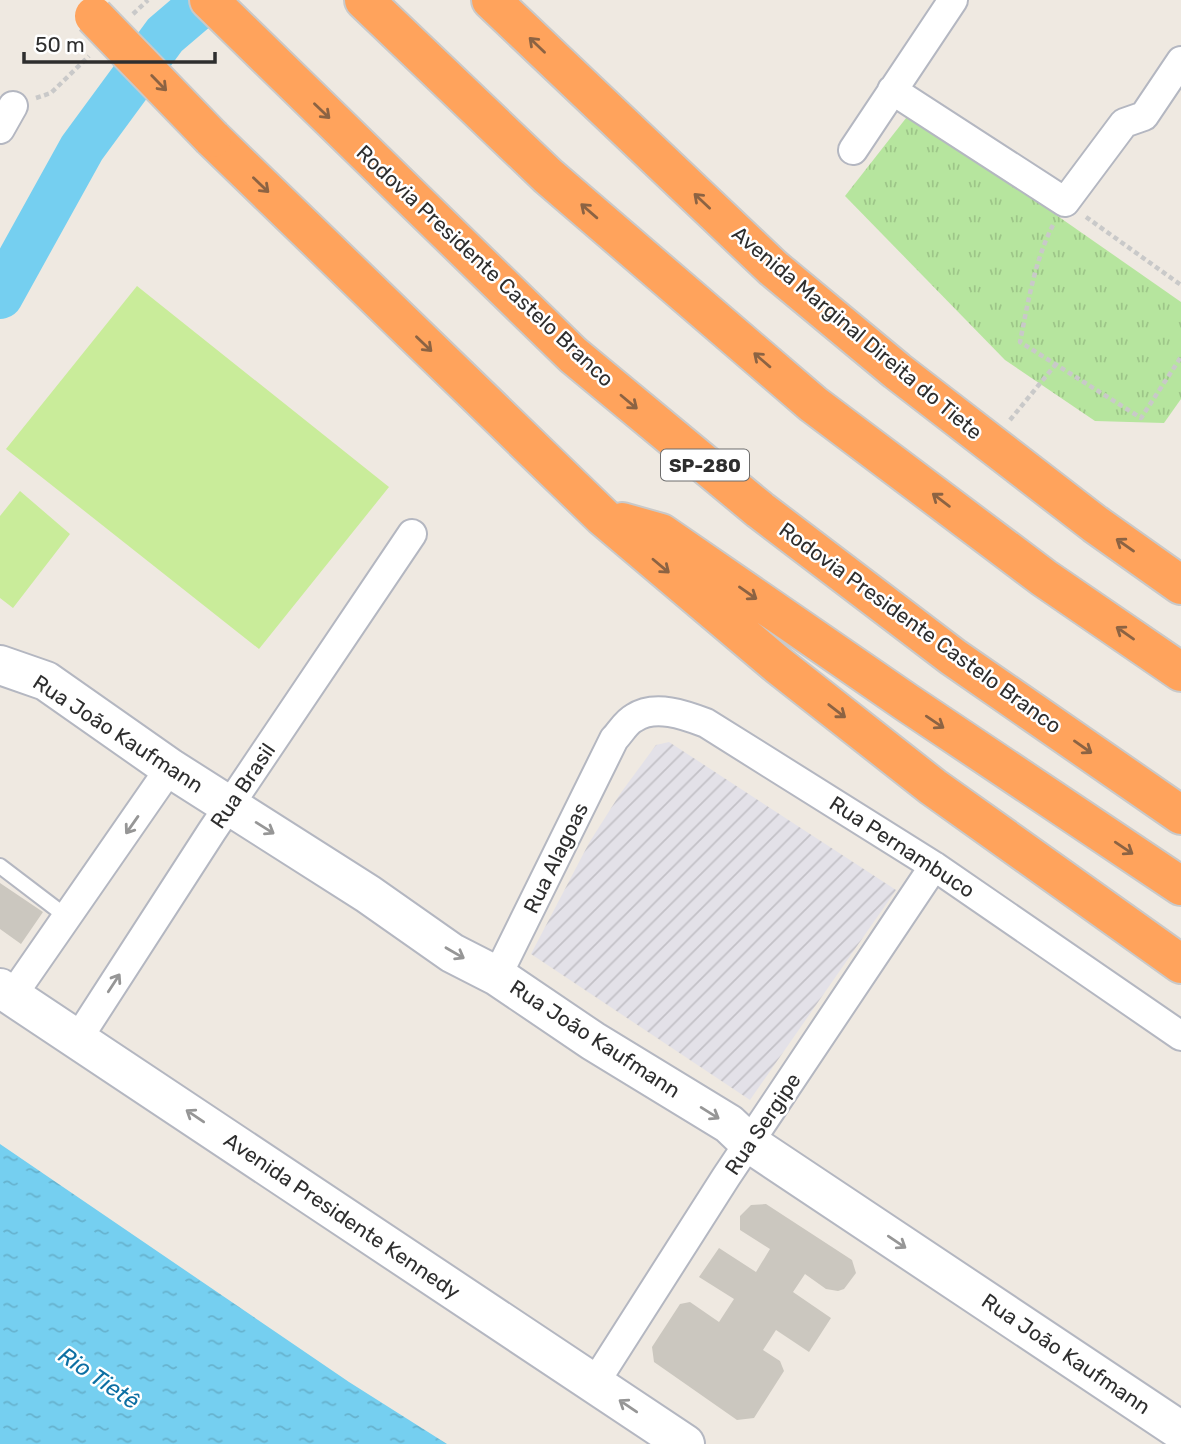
<svg xmlns="http://www.w3.org/2000/svg" width="1181" height="1444" font-family="Rubik,sans-serif">
  <style>
    .industrial { fill: url(#industrial-furrows) }
    .park { fill: url(#park-tufts) }
    .pitch { fill: #c9ec9a }
    .water { fill: url(#water-ripples) }
    .lines { fill: none; stroke-linecap: round; stroke-linejoin: round }
    .river { stroke: #75cff0; stroke-width: 46 }
    .building { fill: #cbc7bf }
    .lane-casing { stroke: #b4b7c1; stroke-width: 18 }
    .street-casing { stroke: #b4b7c1; stroke-width: 32 }
    .secondary-casing { stroke: #b4b7c1; stroke-width: 42 }
    .highway-casing { stroke: #c9c9c9; stroke-width: 42 }
    .path { stroke: #c9c9c9; stroke-width: 4.5; stroke-dasharray: 5 3.5; stroke-linecap: butt }
    .lane { stroke: #fff; stroke-width: 14 }
    .street { stroke: #fff; stroke-width: 28 }
    .secondary { stroke: #fff; stroke-width: 38 }
    .highway { stroke: #ffa35c; stroke-width: 38 }
    .highway-bridge-casing { stroke: #c9c9c9; stroke-width: 42; stroke-linecap: butt }
    .highway-bridge { stroke: #ffa35c; stroke-width: 38 }
    .oneway { stroke: #8c6343 }
    .oneway2 { stroke: #969696 }
    .labels { text-anchor: middle; stroke-width: 5; stroke-linejoin: round; paint-order: stroke }
    .shield { fill: #fff; stroke: #6d6d6d; stroke-width: 2 }
    .shield-label { font-size: 19px; font-weight: bold; fill: #2e2e2e }
    .street-label { font-size: 21px; fill: #2e2e2e; stroke: #fff }
    .water-label { font-size: 23px; font-style: italic; fill: #0d6fa3; stroke: #fff }
  </style>
  <defs>
    <pattern id="industrial-furrows" width="10" height="10" patternUnits="userSpaceOnUse" patternTransform="scale(1.75)"><rect width="10" height="10" fill="#e3e1e8"/><path d="M-1 1l2-2M0 10L10 0M9 11l2-2" fill="none" stroke="#c3c1c7"/></pattern>
    <pattern id="park-tufts" width="24" height="20" patternUnits="userSpaceOnUse" patternTransform="scale(1.75)"><rect width="24" height="20" fill="#b6e59e"/><path d="M3 7l-1-3M5 7V3M7 7l1-3M15 17l-1-3M17 17v-4M19 17l1-3" fill="none" stroke="#9dc588"/></pattern>
    <pattern id="water-ripples" width="26" height="14" patternUnits="userSpaceOnUse" patternTransform="scale(1.75)"><rect width="26" height="14" fill="#75cff0"/><path d="M2 4q2-2 4 0t4 0M15 11q2-2 4 0t4 0" fill="none" stroke="#66b2ce"/></pattern>
  </defs>
  <rect width="100%" height="100%" fill="#efe9e1"/>
  <path class="industrial" d="M669 742 896 890 750 1100 531 954 589 843 620 794 656 745Z"/>
  <path class="park" d="M910 113 1181 302V399L1164 423 1095 421 1005 360 845 196Z"/>
  <path class="pitch" d="M137 286 389 487 259 649 6 449Z
    M20 491 70 534 13 608 0 598V516Z"/>
  <path class="water" d="M0 1144 349 1382 447 1444H0Z"/>
  <g class="lines">
    <path class="river" d="M0 296 82 148 165 35 206 0"/>
  </g>
  <path class="building" d="M0 883 43 912 21 944 0 929Z
    M766 1204 852 1260 856 1273 844 1289 838 1291 826 1289 805 1274 793 1292 831 1318 809 1352 776 1330 763 1350 780 1361 784 1371 754 1418 737 1420 654 1362 652 1347 680 1304 690 1302 719 1322 734 1299 699 1277 719 1248 756 1272 770 1249 740 1230V1216L751 1205Z"/>
  <g class="lines">
    <defs>
      <path id="lane" d="M0 866 67 917"/>
      <path id="street" d="M892 90 1065 202 1124 123 1144 116 1181 61
        M0 129 13 106
        M853 150 953 0
        M497 976 614 739C620 733 626 722 634 718 655 704 685 715 706 723L934 866 1181 1036
        M12 996 170 768
        M77 1040 212 831 412 534
        M594 1384 726 1177 934 866"/>
      <path id="secondary" d="M0 665 46 681 170 768 368 894 452 953 497 976 593 1041 729 1124 749 1143 1181 1431
        M0 988 685 1444"/>
      <path id="highway" d="M209 0 573 355 760 510 953 657 1181 815
        M364 0 548 176 813 404 1044 578 1181 672
        M491 0 773 268 897 371 1095 524 1181 585
        M212 138 603 517 778 665 933 787 1181 964
        M622 522 661 533 906 702 1181 886"/>
    </defs>
    <use href="#lane" class="lane-casing"/>
    <use href="#street" class="street-casing"/>
    <use href="#secondary" class="secondary-casing"/>
    <use href="#highway" class="highway-casing"/>
    <path class="path" d="M133 14 148 0
      M36 98 51 93 89 56
      M1086 217 1181 285
      M1053 225C1035 260 1028 302 1020 342L1141 418 1181 357
      M1010 420 1056 364"/>
    <use href="#lane" class="lane"/>
    <use href="#street" class="street"/>
    <use href="#secondary" class="secondary"/>
    <use href="#highway" class="highway"/>
    <defs>
      <path id="highway-bridge" d="M94 16 212 138"/>
    </defs>
    <use href="#highway-bridge" class="highway-bridge-casing"/>
    <use href="#highway-bridge" class="highway-bridge"/>
  </g>
  <defs><path id="oneway-shaft" d="M-6 0H5M1.5-3L5.5 0L1.5 3" fill="none" stroke-width="1.6" stroke-linecap="round" stroke-linejoin="round" transform="scale(1.75)"/></defs>
  <g class="oneway">
    <use href="#oneway-shaft" transform="translate(537 45) rotate(-136)"/>
    <use href="#oneway-shaft" transform="translate(159 83) rotate(46)"/>
    <use href="#oneway-shaft" transform="translate(322 111) rotate(44)"/>
    <use href="#oneway-shaft" transform="translate(261 185) rotate(44)"/>
    <use href="#oneway-shaft" transform="translate(702 201) rotate(-137)"/>
    <use href="#oneway-shaft" transform="translate(589 211) rotate(-139)"/>
    <use href="#oneway-shaft" transform="translate(424 344) rotate(44)"/>
    <use href="#oneway-shaft" transform="translate(762 360) rotate(-139)"/>
    <use href="#oneway-shaft" transform="translate(629 402) rotate(40)"/>
    <use href="#oneway-shaft" transform="translate(941 500) rotate(-143)"/>
    <use href="#oneway-shaft" transform="translate(1125 545) rotate(-145)"/>
    <use href="#oneway-shaft" transform="translate(661 566) rotate(40)"/>
    <use href="#oneway-shaft" transform="translate(748 593) rotate(35)"/>
    <use href="#oneway-shaft" transform="translate(1125 633) rotate(-145)"/>
    <use href="#oneway-shaft" transform="translate(837 711) rotate(38)"/>
    <use href="#oneway-shaft" transform="translate(935 722) rotate(34)"/>
    <use href="#oneway-shaft" transform="translate(1083 747) rotate(35)"/>
    <use href="#oneway-shaft" transform="translate(1124 848) rotate(34)"/>
  </g>
  <g class="oneway2">
    <use href="#oneway-shaft" transform="translate(132 825) rotate(125)"/>
    <use href="#oneway-shaft" transform="translate(265 828) rotate(32)"/>
    <use href="#oneway-shaft" transform="translate(455 953) rotate(30)"/>
    <use href="#oneway-shaft" transform="translate(114 983) rotate(-57)"/>
    <use href="#oneway-shaft" transform="translate(710 1113) rotate(32)"/>
    <use href="#oneway-shaft" transform="translate(195 1116) rotate(-146)"/>
    <use href="#oneway-shaft" transform="translate(897 1242) rotate(34)"/>
    <use href="#oneway-shaft" transform="translate(628 1406) rotate(-146)"/>
  </g>
  <g class="labels">
    <rect class="shield" x="661" y="449.5" width="88" height="31" rx="5"/>
    <g class="shield-label">
      <text x="705" y="472">SP-280</text>
    </g>
    <g class="street-label">
      <text transform="translate(485 266) rotate(43)" y="7">Rodovia Presidente Castelo Branco</text>
      <text transform="translate(857 333) rotate(40)" y="7">Avenida Marginal Direita do Tiete</text>
      <text transform="translate(920 628) rotate(36)" y="7">Rodovia Presidente Castelo Branco</text>
      <text transform="translate(118 734) rotate(33)" y="7">Rua João Kaufmann</text>
      <text transform="translate(243 786) rotate(-56)" y="7">Rua Brasil</text>
      <text transform="translate(902 847) rotate(33)" y="7">Rua Pernambuco</text>
      <text transform="translate(556 858) rotate(-64)" y="7">Rua Alagoas</text>
      <text transform="translate(595 1039) rotate(33)" y="7">Rua João Kaufmann</text>
      <text transform="translate(763 1124) rotate(-56)" y="7">Rua Sergipe</text>
      <text transform="translate(342 1216) rotate(34)" y="7">Avenida Presidente Kennedy</text>
      <text transform="translate(1066 1354) rotate(34)" y="7">Rua João Kaufmann</text>
    </g>
    <g class="water-label">
      <text transform="translate(99 1378) rotate(34)" y="8">Rio Tietê</text>
    </g>
  </g>
  <path d="M24 52v10h191v-10" fill="none" stroke="#2e2e2e" stroke-width="3.5"/>
  <text x="35" y="52" font-size="21" fill="#2e2e2e" stroke="#ffffff" stroke-width="5" paint-order="stroke">50 m</text>
</svg>
